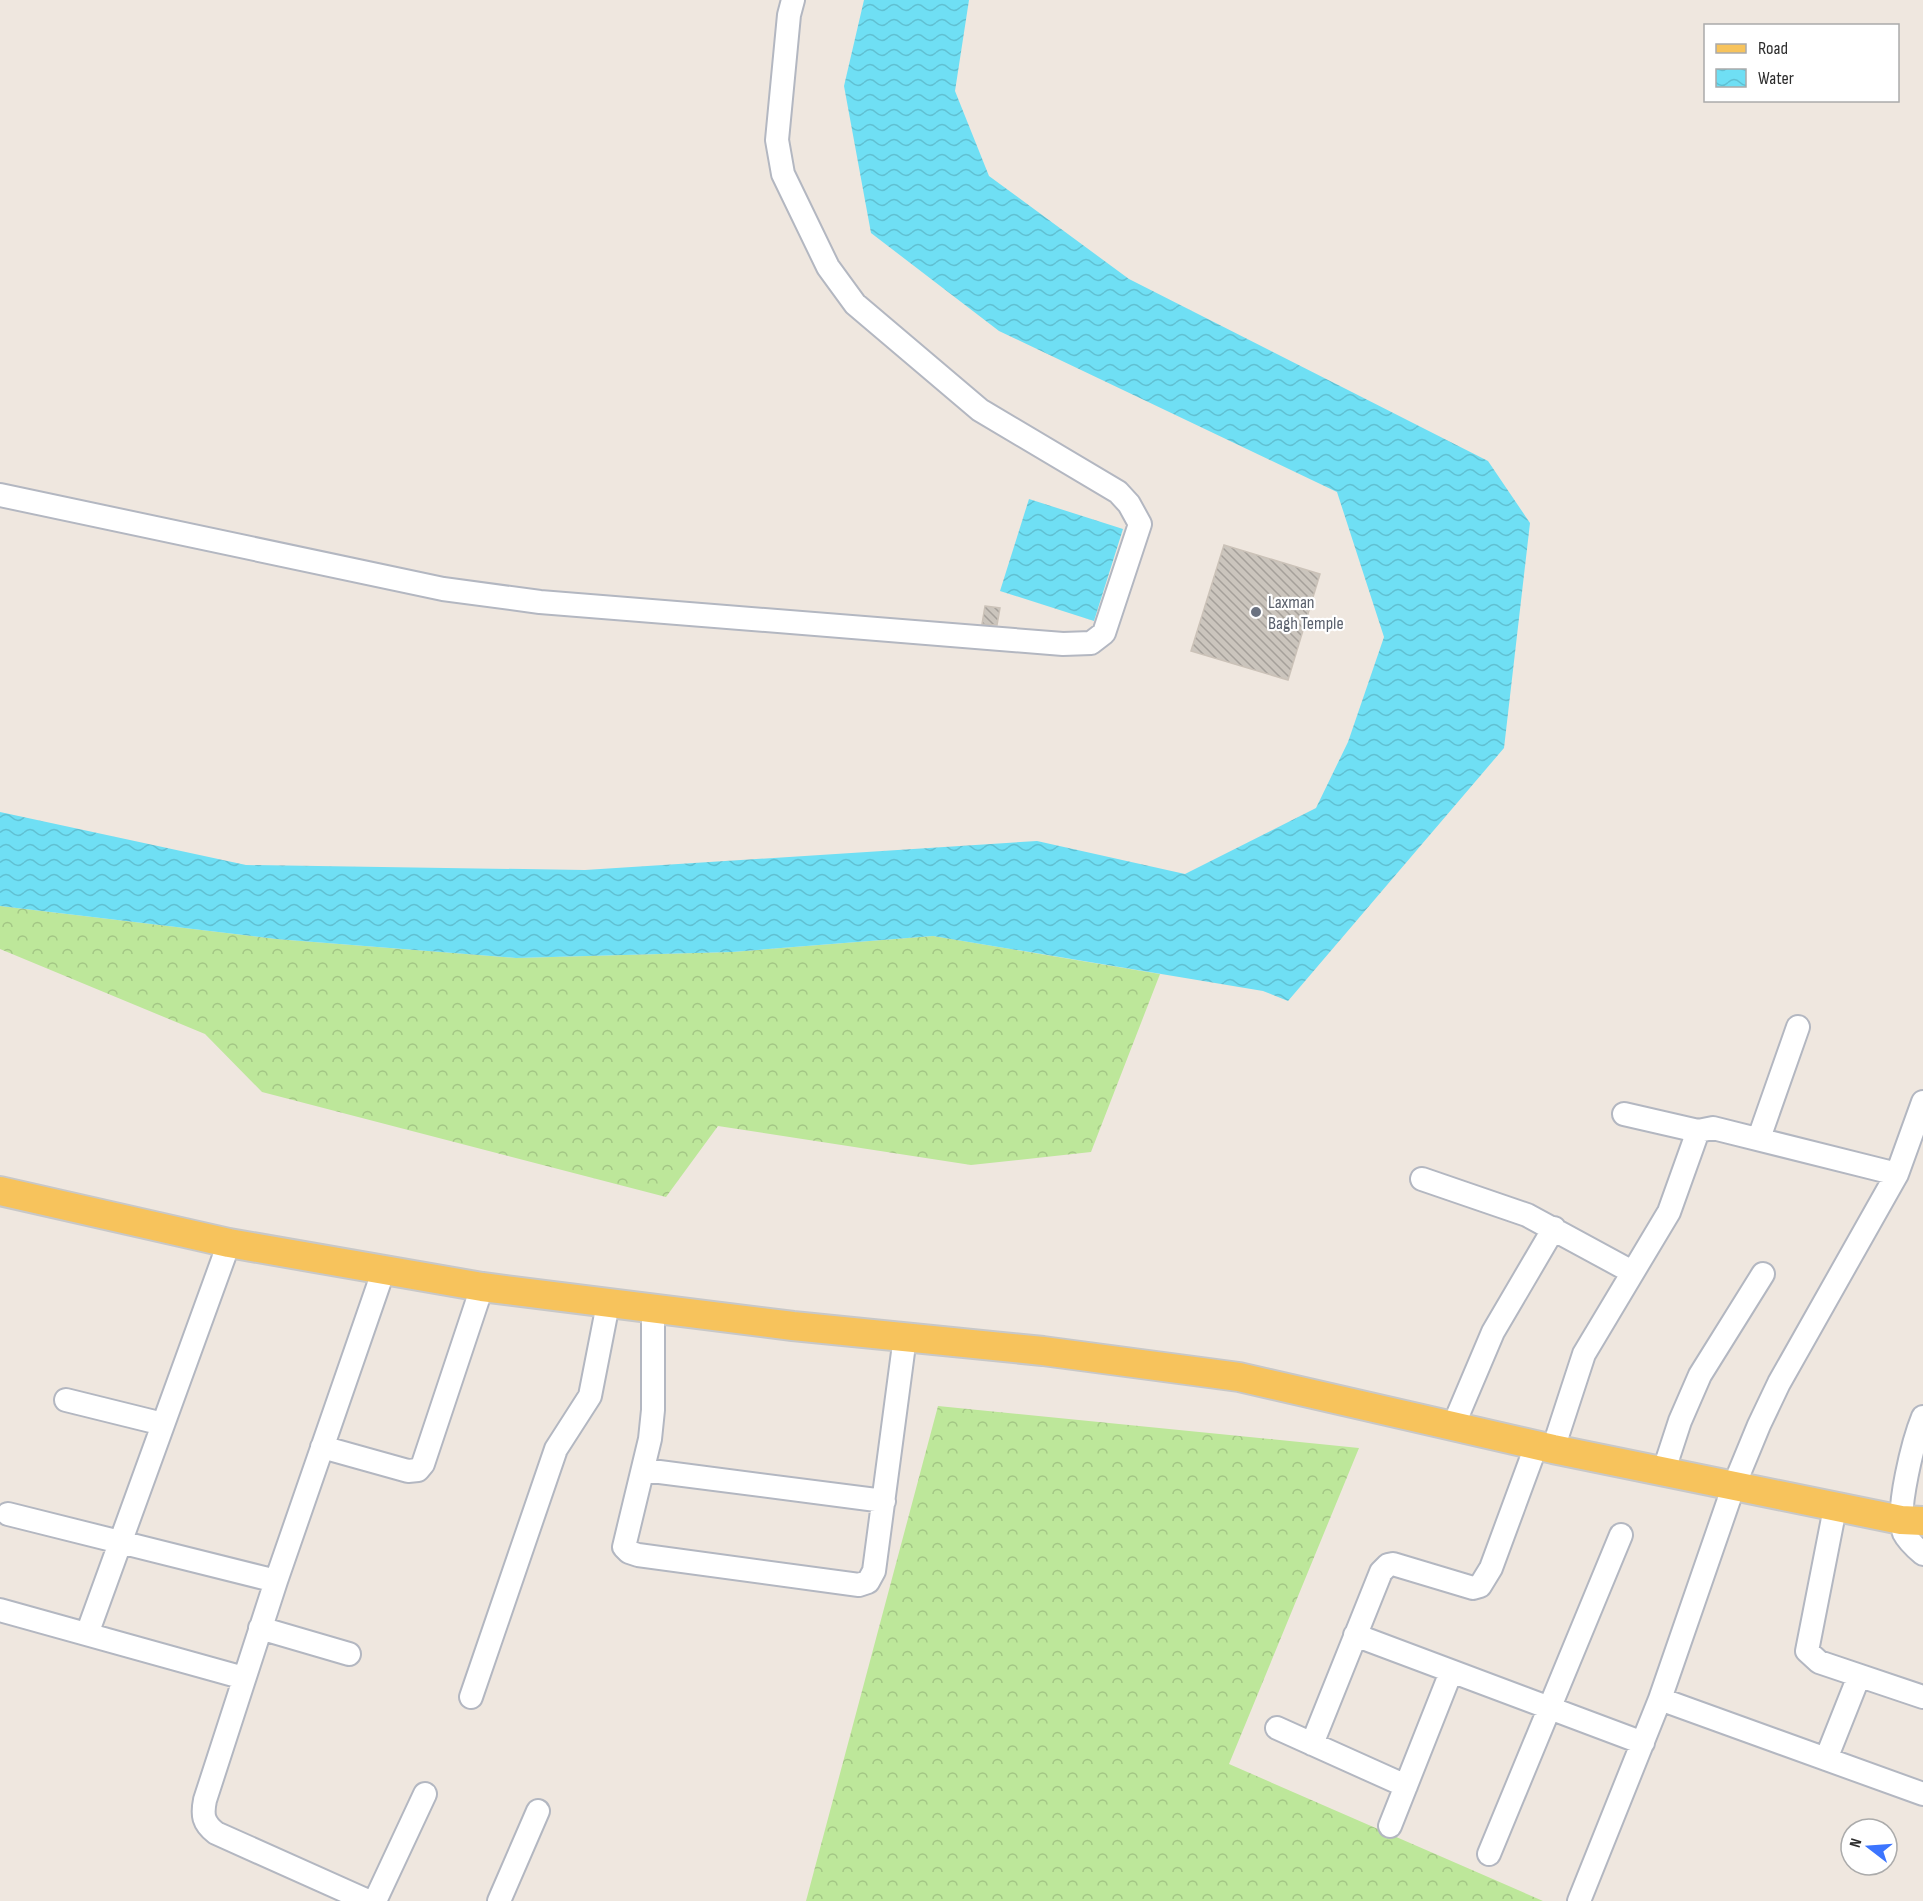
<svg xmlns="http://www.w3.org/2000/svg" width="1923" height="1901" font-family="'Sofia Sans Condensed',sans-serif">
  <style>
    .forest { fill: url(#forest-crowns) }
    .water { fill: url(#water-waves) }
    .building { fill: url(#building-back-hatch); stroke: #cbc2b8; stroke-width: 1.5 }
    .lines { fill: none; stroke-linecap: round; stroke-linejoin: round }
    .minor-casing { stroke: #b3b7c1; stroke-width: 26 }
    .major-casing { stroke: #c8c8c8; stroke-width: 32 }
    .minor { stroke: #fff; stroke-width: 22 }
    .major { stroke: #f7c35c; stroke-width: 28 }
    .worship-dot { fill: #6b7280; stroke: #fff; stroke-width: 2 }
    .labels { text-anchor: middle; stroke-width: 4.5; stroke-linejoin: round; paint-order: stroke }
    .worship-label { font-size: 18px; fill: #5b616d; stroke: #fff; text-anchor: start }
  </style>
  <defs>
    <pattern id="forest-crowns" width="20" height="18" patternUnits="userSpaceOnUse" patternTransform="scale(1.5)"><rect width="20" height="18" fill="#bde79a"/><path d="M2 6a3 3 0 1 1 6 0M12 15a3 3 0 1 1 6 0" fill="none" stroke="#a3c685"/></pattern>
    <pattern id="water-waves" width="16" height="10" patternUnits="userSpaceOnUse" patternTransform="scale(1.5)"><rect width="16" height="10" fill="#6fdff4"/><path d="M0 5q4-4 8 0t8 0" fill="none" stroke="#60c0d2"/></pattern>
    <pattern id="building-back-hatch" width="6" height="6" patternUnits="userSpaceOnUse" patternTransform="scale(1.5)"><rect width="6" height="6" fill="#cbc5bd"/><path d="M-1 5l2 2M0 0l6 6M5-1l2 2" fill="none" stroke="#a5a09a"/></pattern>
  </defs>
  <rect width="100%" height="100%" fill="#efe7df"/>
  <path class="forest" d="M0 906 276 939 516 958 732 952 933 936 1160 974 1091 1152 971 1165 718 1126 666 1197 262 1092 205 1034 0 949Z
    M938 1406 1359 1448 1229 1764 1543 1901H806Z"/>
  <path class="water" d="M864 0H969L955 91 989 176 1129 279 1488 461 1530 523 1504 748 1288 1001 1263 991 933 936 732 952 516 958 276 939 0 906V812L246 865 585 870 1037 841 1185 874 1316 808 1348 742 1384 637 1337 492 999 331 871 233 844 86Z
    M1029 499 1123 529 1094 621 1000 591Z"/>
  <path class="building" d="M1224 545 1320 574 1288 680 1191 651Z
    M985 606 1000 608 997 625 982 624Z"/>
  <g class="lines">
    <defs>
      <path id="minor" d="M0 495 443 589 540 602 1063 644 1091 643 1104 633 1140 524 1129 504 1118 492 980 410 855 304 828 267 783 174 777 140 789 15 793 0
        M1624 1114 1698 1131
        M1759 1138 1798 1027
        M1422 1179 1527 1215 1632 1272
        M653 1310V1410L650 1439 624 1547 629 1552 638 1555 859 1585 868 1582 874 1571 905 1337
        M66 1400 163 1424
        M1923 1417C1914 1439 1895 1511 1904 1533 1908 1541 1916 1548 1923 1554
        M1454 1424 1493 1332 1554 1228
        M322 1447 408 1471 418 1470 423 1464 482 1287
        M1553 1449 1584 1354 1669 1212 1698 1131 1713 1128 1897 1174
        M644 1470 884 1501
        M1663 1473 1680 1421 1700 1375 1763 1274
        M1835 1508 1807 1651 1819 1662 1923 1697
        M8 1514 276 1581
        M0 1610 244 1678
        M260 1628 349 1654
        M87 1634 229 1243
        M1355 1635 1643 1743
        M471 1697 556 1449 590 1396 608 1304
        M1660 1699 1923 1794
        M1277 1728 1406 1786
        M1312 1744 1381 1572 1388 1565 1393 1564 1473 1588 1480 1586 1491 1568 1536 1446
        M1826 1759 1859 1676
        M1390 1826 1451 1672
        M1489 1854 1621 1535
        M368 1901 216 1833C203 1823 202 1815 205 1800L276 1581 383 1272
        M375 1901 425 1794
        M499 1901 538 1811
        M1579 1901 1660 1699 1733 1488 1759 1425 1779 1383 1897 1174 1923 1102"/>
      <path id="major" d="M0 1191 229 1243 482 1287 793 1326 1043 1351 1239 1377 1553 1449 1901 1520 1923 1521"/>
    </defs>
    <use href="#minor" class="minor-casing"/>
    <use href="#major" class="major-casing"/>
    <use href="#minor" class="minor"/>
    <use href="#major" class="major"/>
  </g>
  <circle class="worship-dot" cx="1256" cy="612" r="6"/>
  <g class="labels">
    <g class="worship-label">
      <text x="1268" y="608">Laxman<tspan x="1268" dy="21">Bagh Temple</tspan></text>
    </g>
  </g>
  <rect x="1704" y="24" width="195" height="78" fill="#ffffff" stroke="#ababab" stroke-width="1.5"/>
  <rect x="1716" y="44" width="30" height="9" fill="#f7c35c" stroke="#ababab" stroke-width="1.5"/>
  <text x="1758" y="54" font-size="18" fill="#2d2d2d">Road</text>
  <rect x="1716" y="69" width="30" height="18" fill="url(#water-waves)" stroke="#ababab" stroke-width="1.5"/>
  <text x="1758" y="84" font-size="18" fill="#2d2d2d">Water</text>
  <g transform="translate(1869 1847) rotate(287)"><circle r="28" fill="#ffffff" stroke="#ababab" stroke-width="1.5"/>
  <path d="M0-4.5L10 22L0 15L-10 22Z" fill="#3c75ff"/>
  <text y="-9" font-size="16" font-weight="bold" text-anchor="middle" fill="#2d2d2d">N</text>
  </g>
</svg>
